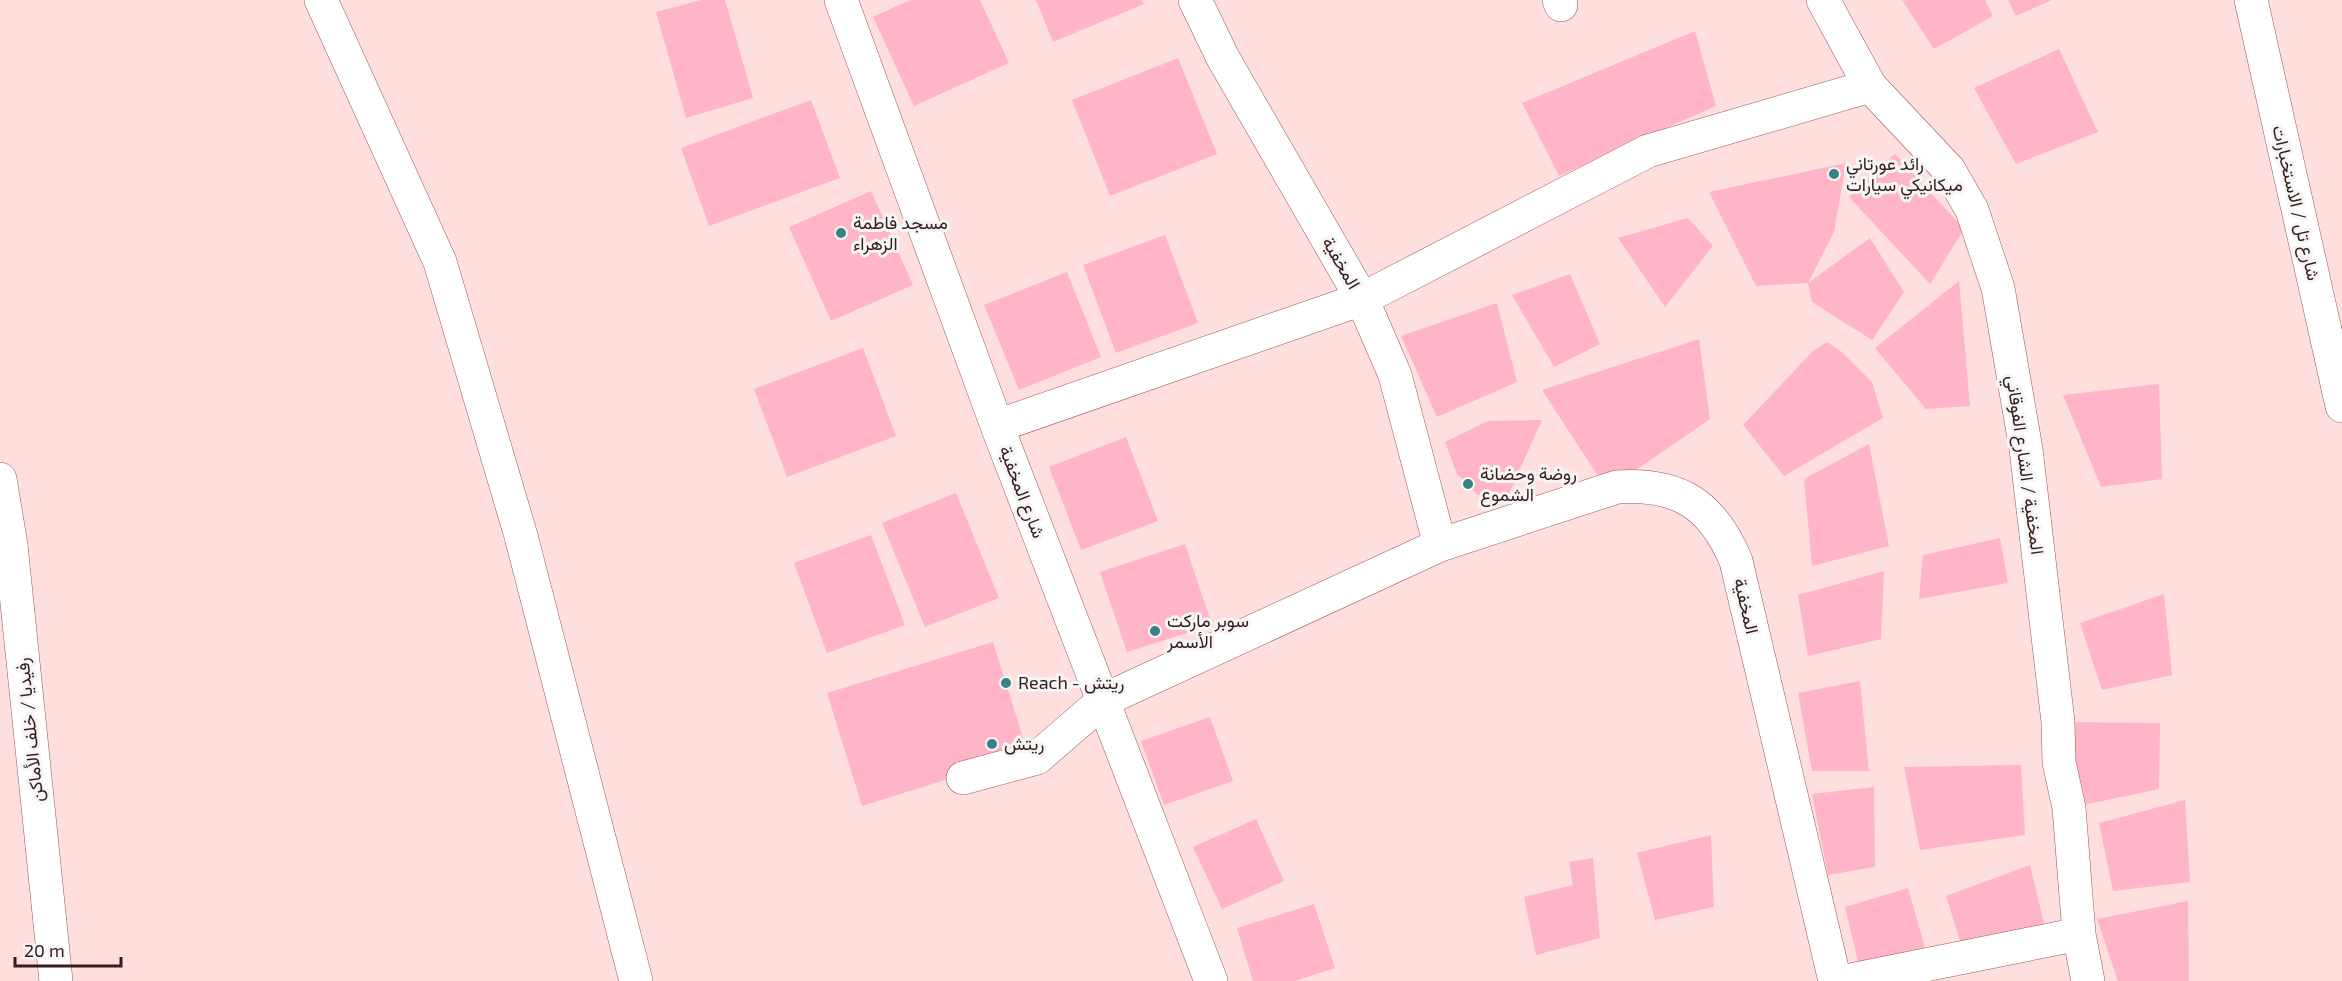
<svg xmlns="http://www.w3.org/2000/svg" width="2342" height="981" font-family="'Exo 2',Vazirmatn,sans-serif">
  <style>
    .building { fill: #ffb4c7 }
    .lines { fill: none; stroke-linecap: round; stroke-linejoin: round }
    .minor-casing { stroke: #975856; stroke-width: 34 }
    .minor { stroke: #fff; stroke-width: 33 }
    .poi-dot { fill: #388186; stroke: #f5f5f5; stroke-width: 2 }
    .labels { text-anchor: middle; stroke-width: 6; stroke-linejoin: round; paint-order: stroke }
    .poi-label { font-size: 18px; fill: #361c1b; stroke: #f5f5f5; text-anchor: start }
    .street-label { font-size: 18px; fill: #361c1b; stroke: #f5f5f5 }
  </style>
  <rect width="100%" height="100%" fill="#fedfdd"/>
  <path class="building" d="M701 0H725L753 98 686 118 656 12Z
    M910 0H980L1009 63 914 106 873 17Z
    M1036 0H1142L1144 4 1053 42Z
    M1902 0H1985L1993 16 1934 49Z
    M2008 0H2052L2016 16Z
    M1695 31 1716 106 1559 176 1522 103Z
    M2059 49 2098 132 2016 164 1974 88Z
    M1178 58 1217 154 1110 196 1072 100Z
    M811 100 840 178 709 226 681 148Z
    M1895 154 1964 229 1930 284 1849 197Z
    M1846 163 1834 232 1808 283 1756 286 1709 192Z
    M871 191 913 285 831 321 789 227Z
    M1688 218 1713 246 1665 307 1618 238Z
    M1165 235 1198 323 1116 353 1083 265Z
    M1870 238 1904 292 1872 340 1812 302 1808 283Z
    M1067 272 1101 357 1019 390 984 305Z
    M1570 274 1600 344 1554 367 1512 295Z
    M1959 281 1970 406 1926 409 1875 348Z
    M1497 303 1517 382 1437 417 1401 336Z
    M1699 339 1710 419 1607 490 1542 390Z
    M1827 342 1842 352 1872 382 1883 418 1784 476 1743 425 1813 351Z
    M863 348 896 436 787 477 754 389Z
    M2159 384 2162 479 2101 487 2063 395Z
    M1542 420 1508 496 1478 495 1457 474 1445 442 1488 421Z
    M1126 437 1158 521 1081 550 1049 467Z
    M1869 444 1889 546 1812 566 1804 479Z
    M956 493 999 598 925 627 882 523Z
    M871 535 905 625 827 653 794 563Z
    M2000 538 2008 583 1919 599 1923 555Z
    M1185 544 1212 625 1127 652 1100 572Z
    M1884 571 1881 639 1808 656 1798 595Z
    M2164 594 2172 675 2102 690 2080 623Z
    M993 642 1028 754 862 806 827 693Z
    M1860 681 1869 771H1812L1798 693Z
    M1210 717 1233 781 1164 805 1141 741Z
    M2058 722 2160 723 2159 789 2069 808Z
    M2021 765 2025 835 1920 850 1904 767Z
    M1874 787 1875 867 1828 875 1812 794Z
    M2185 800 2190 882 2113 891 2099 823Z
    M1256 819 1284 881 1222 909 1193 847Z
    M1711 835 1714 907 1655 920 1637 853Z
    M1593 858 1600 938 1536 955 1524 897 1573 885 1569 862Z
    M2030 865 2048 940 1965 957 1946 896Z
    M1908 888 1925 947 1862 978 1845 907Z
    M2188 901 2189 981H2118L2097 919Z
    M1314 904 1335 968 1295 981H1253L1237 928Z"/>
  <g class="lines">
    <defs>
      <path id="minor" d="M321 0 440 262 521 536 636 981
        M841 0 997 426 1211 981
        M1195 0 1223 58 1362 299 1395 375 1440 545
        M1559 0 1561 5
        M1823 0 1870 86 1949 170 1972 210 1998 288 2026 449 2058 722 2059 762 2069 808 2079 934 2088 981
        M2251 0 2342 406
        M997 426 1362 299 1648 151 1870 86
        M0 479 11 545 56 981
        M963 778 1037 758 1104 700 1440 545 1617 487C1679 483 1712 504 1736 561L1835 981
        M1846 981 2079 934"/>
    </defs>
    <use href="#minor" class="minor-casing"/>
    <use href="#minor" class="minor"/>
  </g>
  <g class="poi-dot">
    <circle cx="1834" cy="174" r="6"/>
    <circle cx="841" cy="233" r="6"/>
    <circle cx="1468" cy="484" r="6"/>
    <circle cx="1155" cy="631" r="6"/>
    <circle cx="1006" cy="683" r="6"/>
    <circle cx="992" cy="744" r="6"/>
  </g>
  <g class="labels">
    <g class="poi-label">
      <text x="1846" y="170">رائد عورتاني<tspan x="1846" dy="21">ميكانيكي سيارات</tspan></text>
      <text x="853" y="229">مسجد فاطمة<tspan x="853" dy="21">الزهراء</tspan></text>
      <text x="1480" y="480">روضة وحضانة<tspan x="1480" dy="21">الشموع</tspan></text>
      <text x="1167" y="627">سوبر ماركت<tspan x="1167" dy="21">الأسمر</tspan></text>
      <text x="1018" y="689">Reach - ريتش</text>
      <text x="1004" y="750">ريتش</text>
    </g>
    <g class="street-label">
      <text transform="translate(2296 203) rotate(77)" y="6">شارع تل / الاستخبارات</text>
      <text transform="translate(1341 263) rotate(60)" y="6">المخفية</text>
      <text transform="translate(2025 465) rotate(82)" y="6">المخفية / الشارع الفوقاني</text>
      <text transform="translate(1022 492) rotate(69)" y="6">شارع المخفية</text>
      <text transform="translate(1746 606) rotate(77)" y="6">المخفية</text>
      <text transform="translate(30 730) rotate(-96)" y="6">رفيديا / خلف الأماكن</text>
    </g>
  </g>
  <path d="M15 957v9h106v-9" fill="none" stroke="#361c1b" stroke-width="3"/>
  <text x="24" y="957" font-size="18" fill="#361c1b" stroke="#f5f5f5" stroke-width="4.5" paint-order="stroke">20 m</text>
</svg>
